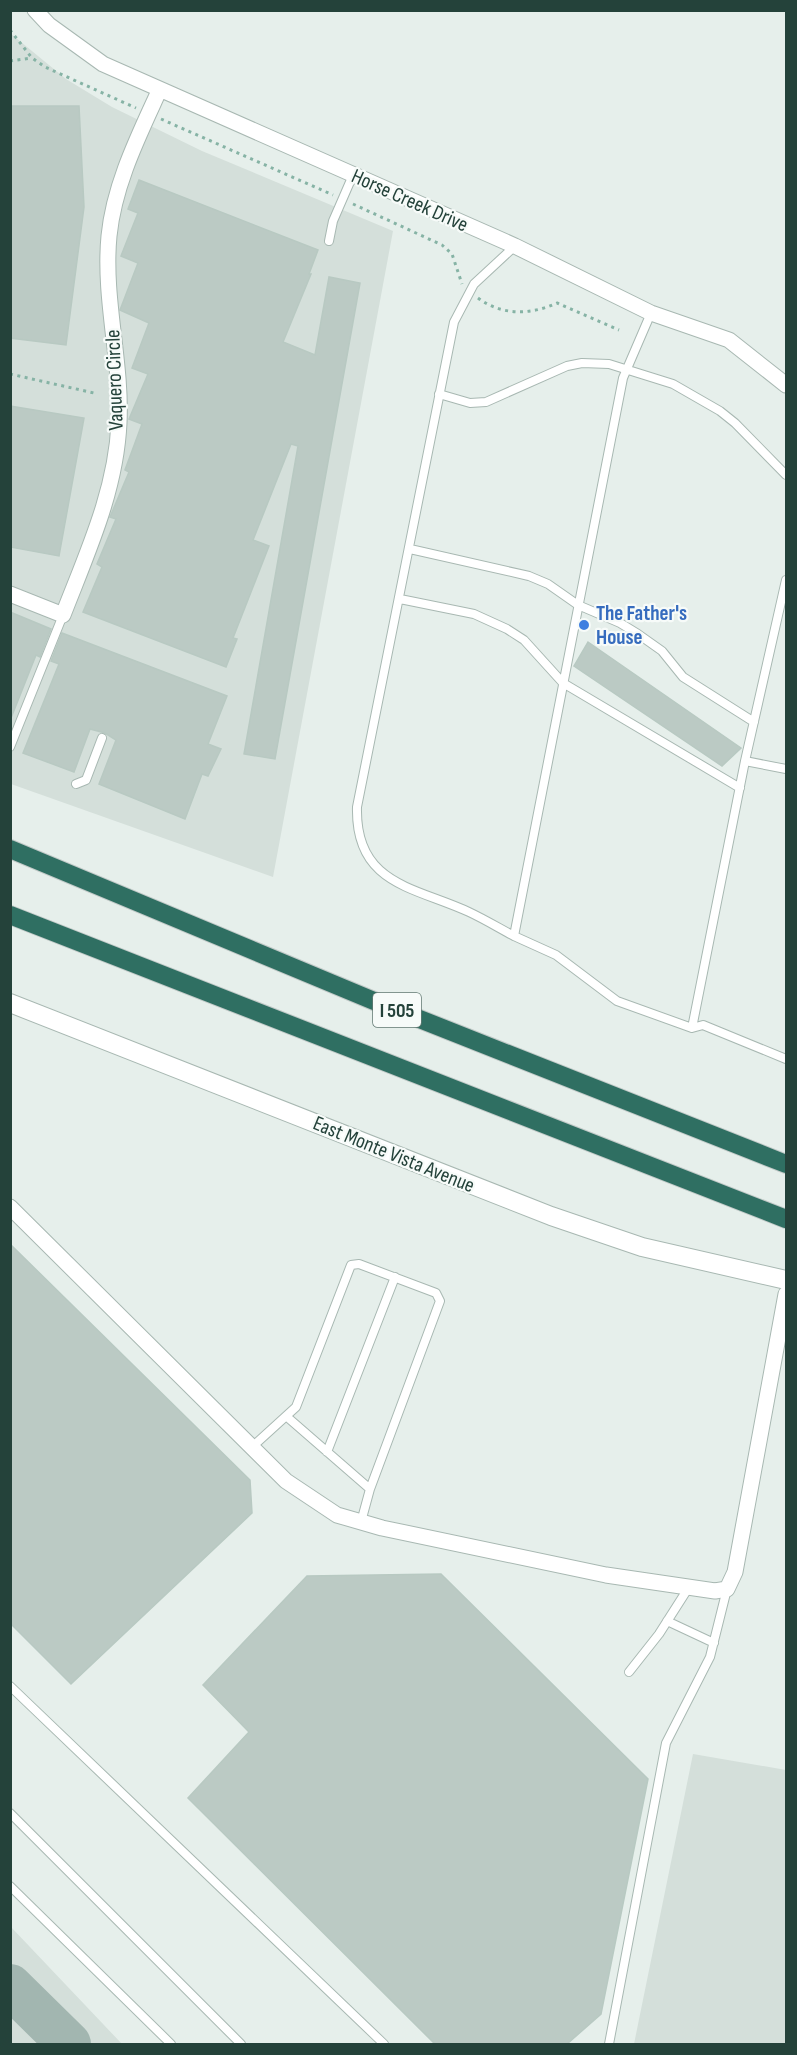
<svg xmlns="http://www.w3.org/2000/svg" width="797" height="2055" font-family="'Sofia Sans Condensed',sans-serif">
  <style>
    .built { fill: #d4dfda }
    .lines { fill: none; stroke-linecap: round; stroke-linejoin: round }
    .taxiway { stroke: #a2b6b0; stroke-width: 44 }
    .building { fill: #bbcac4; stroke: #b8c9c2; stroke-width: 1.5 }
    .service-casing { stroke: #a8b8b2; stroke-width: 10 }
    .minor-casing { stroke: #a8b8b2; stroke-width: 17 }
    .tertiary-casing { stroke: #a8b8b2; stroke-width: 20 }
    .motorway-casing { stroke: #c2cac8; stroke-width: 20 }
    .path { stroke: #86b3a5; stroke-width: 3; stroke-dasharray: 3 4.5; stroke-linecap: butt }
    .service { stroke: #fff; stroke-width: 8 }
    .minor { stroke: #fff; stroke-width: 15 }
    .tertiary { stroke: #fff; stroke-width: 18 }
    .motorway { stroke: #2f6f62; stroke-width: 18 }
    .shop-dot { fill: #3f7fe0; stroke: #f7fbf9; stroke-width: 2 }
    .labels { text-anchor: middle; stroke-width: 4.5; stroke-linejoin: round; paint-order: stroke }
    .shield { fill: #f7fbf9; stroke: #637a73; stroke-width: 1.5 }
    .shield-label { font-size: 20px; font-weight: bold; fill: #24423a }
    .street-label { font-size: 21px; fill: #24423a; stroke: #f7fbf9 }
    .shop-label { font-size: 21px; font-weight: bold; fill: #366cbe; stroke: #f7fbf9; text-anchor: start }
  </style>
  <rect width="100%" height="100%" fill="#e6efeb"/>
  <path class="built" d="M10 33 66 79 112 107 202 151 393 231 273 877 11 784Z
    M693 1754 786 1770V2044H634Z
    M11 1927 122 2044H11Z"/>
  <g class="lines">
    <path class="taxiway" d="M10 1986 69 2044"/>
  </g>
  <path class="building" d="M10 106H79L84 207 66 345 10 338Z
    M139 180 318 250 309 274H311L283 342 315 355 329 277 360 283 275 759 244 754 298 446 291 444 253 540 269 546 233 638 237 639 226 667 83 612 102 567 97 564 116 519 110 517 129 472 125 470 142 424 129 419 148 374 132 368 149 323 120 310 138 263 121 256 138 213 128 209Z
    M10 406 84 418 59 556 10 547Z
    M10 612 51 629 40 657 36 655 11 718Z
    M62 633 227 696 208 744 221 749 208 776 202 774 185 819 99 784 116 740 105 733 90 729 74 772 23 753 59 664 51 661Z
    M588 642 741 748 722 766 574 666Z
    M10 1244 250 1480 252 1513 71 1684 10 1623Z
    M441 1574 648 1779 601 2014 567 2044H435L188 1798 249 1732 203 1685 307 1576Z"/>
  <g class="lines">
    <defs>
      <path id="service" d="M329 241 333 221 353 175
        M651 313 623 378 514 936 556 955 617 1001 692 1028 745 761 786 769
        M439 394 470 403 486 402 567 366 582 363 609 364 673 384 720 411 735 423 786 475
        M410 549 529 576 548 584 578 605 620 623 638 634 662 651 683 677 754 722
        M400 599 474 614 507 629 524 640 563 683 740 788
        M10 747 63 615
        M745 761 786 580
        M76 784 86 780 102 738
        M514 936C499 928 484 919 469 912 415 887 355 885 357 807L454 322 474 284 515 246
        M692 1028 703 1025 786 1059
        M252 1447 296 1407 351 1265 359 1264 436 1293 440 1301 370 1489 286 1416
        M327 1452 395 1277
        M361 1522 370 1489
        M667 1621 714 1643
        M629 1672 659 1634 689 1587
        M10 1686 384 2044
        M10 1813 241 2044
        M10 1886 171 2044
        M609 2044 666 1743 710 1657 727 1589"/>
      <path id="minor" d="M35 10 49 25 103 64 515 246 651 313 729 340 786 385
        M10 594 63 615C87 553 116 491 119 423 122 361 103 299 109 236 114 185 138 137 159 91
        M10 1207 286 1481 337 1515 382 1528 606 1575 715 1591 727 1589 735 1572 786 1294"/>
      <path id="tertiary" d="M10 1003 551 1216 642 1247 786 1280"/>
      <path id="motorway" d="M10 849 374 1001 786 1164
        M10 915 786 1219"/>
    </defs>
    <use href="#service" class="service-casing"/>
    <use href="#minor" class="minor-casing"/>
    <use href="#tertiary" class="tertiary-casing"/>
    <use href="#motorway" class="motorway-casing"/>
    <path class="path" d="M10 30 32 58 45 67 136 108
      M10 61 32 58
      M161 119 333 195
      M353 204 442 245 452 254 462 284
      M478 298C502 316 531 315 557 303L619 330
      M10 374 94 393"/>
    <use href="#service" class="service"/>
    <use href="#minor" class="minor"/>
    <use href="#tertiary" class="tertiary"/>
    <use href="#motorway" class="motorway"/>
  </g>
  <circle class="shop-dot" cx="584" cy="625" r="6"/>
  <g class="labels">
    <rect class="shield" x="373" y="993" width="48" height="34" rx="4.5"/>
    <g class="shield-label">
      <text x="397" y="1017">I 505</text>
    </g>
    <g class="street-label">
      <text transform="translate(410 200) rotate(24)" y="7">Horse Creek Drive</text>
      <text transform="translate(114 380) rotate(-92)" y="7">Vaquero Circle</text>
      <text transform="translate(394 1154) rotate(22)" y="7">East Monte Vista Avenue</text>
    </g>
    <g class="shop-label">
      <text x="596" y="620">The Father's<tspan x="596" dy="24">House</tspan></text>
    </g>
  </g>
  <rect width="797" height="2055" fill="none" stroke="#24423a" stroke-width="24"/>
</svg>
